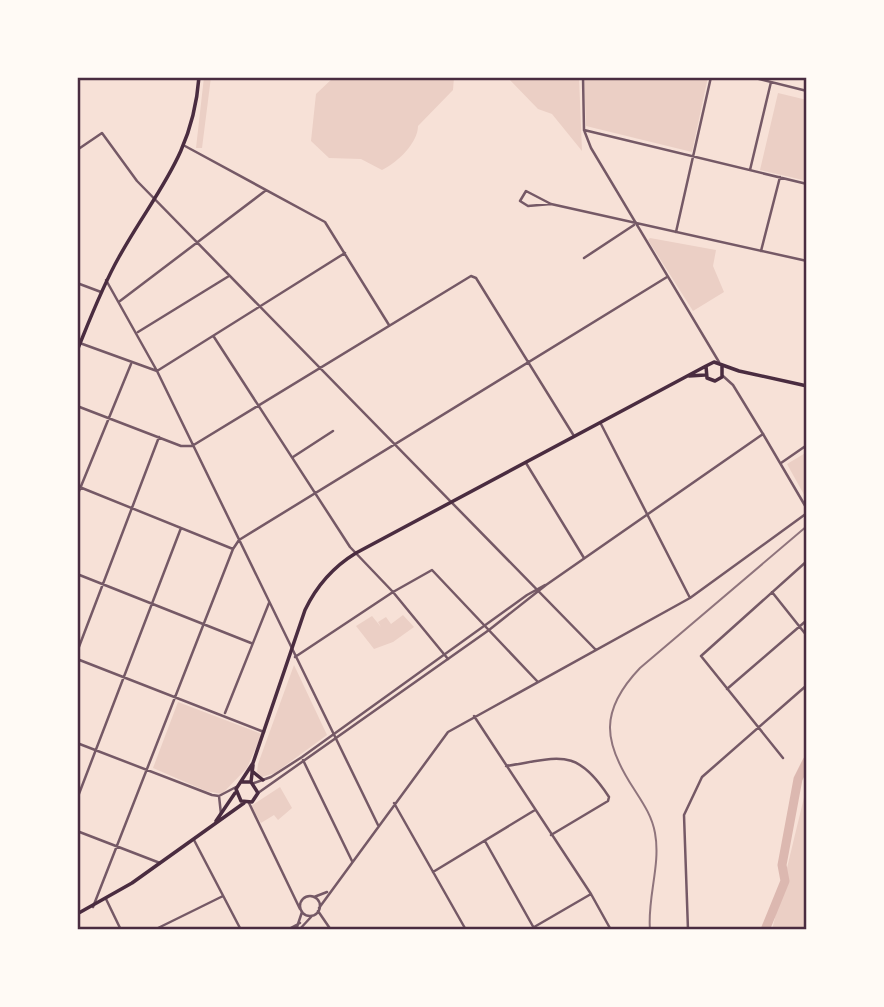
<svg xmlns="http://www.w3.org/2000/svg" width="884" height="1007" font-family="'PT Serif',serif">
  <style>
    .green { fill: #ebcfc5 }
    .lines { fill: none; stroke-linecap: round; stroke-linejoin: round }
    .river { stroke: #dcb8b0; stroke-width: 9 }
    .minor { stroke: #755966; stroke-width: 2.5 }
    .tertiary { stroke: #755966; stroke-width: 2.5 }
    .secondary { stroke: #4a2c40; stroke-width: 3.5 }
    .trunk { stroke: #4a2c40; stroke-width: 3.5 }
    .rail { stroke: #8f747c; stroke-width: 2 }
    .neatline { fill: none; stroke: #4a2c40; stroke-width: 2.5 }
  </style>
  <rect width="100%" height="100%" fill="#f7e1d7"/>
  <path class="green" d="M204 77H211L202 148H196Z
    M334 77H454L453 90 418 126C418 143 397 163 382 170L361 159 329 158 311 141 316 94Z
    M507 77H579L582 151 552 114 538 109Z
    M584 77H708L692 152 586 126Z
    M778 93 807 100V181L760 170Z
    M650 238 716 250 713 266 724 292 693 311 648 240Z
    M807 452V500L787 464Z
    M403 615 414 627 393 642 374 649 356 626 372 616 381 627 378 622 386 617 391 624Z
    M294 665 327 735 275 773 262 777 257 772 258 764Z
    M178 702 262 734 247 768 222 794 206 791 153 768Z
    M807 785V930H772Z
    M280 787 292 808 278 820 274 815 261 823 251 806Z"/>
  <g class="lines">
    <path class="river" d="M765 930 785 881 782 865 798 779 807 761"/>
    <path class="minor" d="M583 77 584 130 591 148 719 362
      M751 77 807 91
      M584 130 807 184
      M185 146 325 222 389 325
      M77 150 102 133 137 181 596 650
      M750 170 771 82
      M551 204 528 206 520 201 526 191 551 204 807 261
      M676 232 711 77
      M761 251 780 177
      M584 258 634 225
      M106 280 157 371 378 825
      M77 283 101 292
      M120 301 265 191
      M138 332 229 276
      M214 337 350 547 393 592 448 659
      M77 342 157 371 345 253
      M723 376 733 385 763 434
      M77 406 181 446H192
      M601 424 690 598
      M192 446 471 276 476 278 574 436
      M293 457 333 431
      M526 463 584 558
      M781 463 807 445
      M77 486 233 549 239 540 667 277
      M77 496 131 364
      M77 574 251 643
      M772 592 807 636
      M77 652 159 437
      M295 657 393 592 432 570 537 681
      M77 659 264 732
      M727 689 807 620
      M225 713 269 603
      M474 716 591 894 611 930
      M77 743 212 795 219 796 236 787
      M783 758 701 656 807 561
      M303 760 352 861
      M506 766C559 758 576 746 609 797L608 801 551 835
      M219 796 221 814
      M77 799 181 528
      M249 803 300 909
      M394 803 466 930
      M77 831 160 863
      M194 840 241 930
      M485 841 535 930
      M433 872 535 810
      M300 906a10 10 0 1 1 20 0a10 10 0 1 1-20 0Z
      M314 897 327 892
      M106 899 121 930
      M93 907 233 549
      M319 908 448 732 690 598 807 513
      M318 911 331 930
      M154 930 223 896
      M287 930 300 923
      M296 930 302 912
      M299 930 311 917
      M529 930 591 894
      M688 930 684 815 702 777 807 685"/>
    <path class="tertiary" d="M254 783 271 777 302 757 527 595 545 585
      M258 793 489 630 546 585 763 434 807 509"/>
    <path class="secondary" d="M722 366V377L715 381 707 378 706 366 714 362 739 371 807 386
      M689 376 705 375
      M252 771 263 780
      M242 782H251L258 793 252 802 241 801 236 789 253 763 305 610C317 585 333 567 356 553L706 366
      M251 782 253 765
      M216 821 235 793
      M77 914 132 883 244 803"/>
    <path class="trunk" d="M77 351C90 319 102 287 119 257 155 192 193 156 199 77"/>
    <path class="rail" d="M650 930C647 898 661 865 655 833 652 816 643 803 634 789 603 742 599 711 640 668L807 526"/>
  </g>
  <rect width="884" height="1007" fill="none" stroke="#fffaf5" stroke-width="158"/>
  <rect x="79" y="79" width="726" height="849" class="neatline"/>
</svg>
